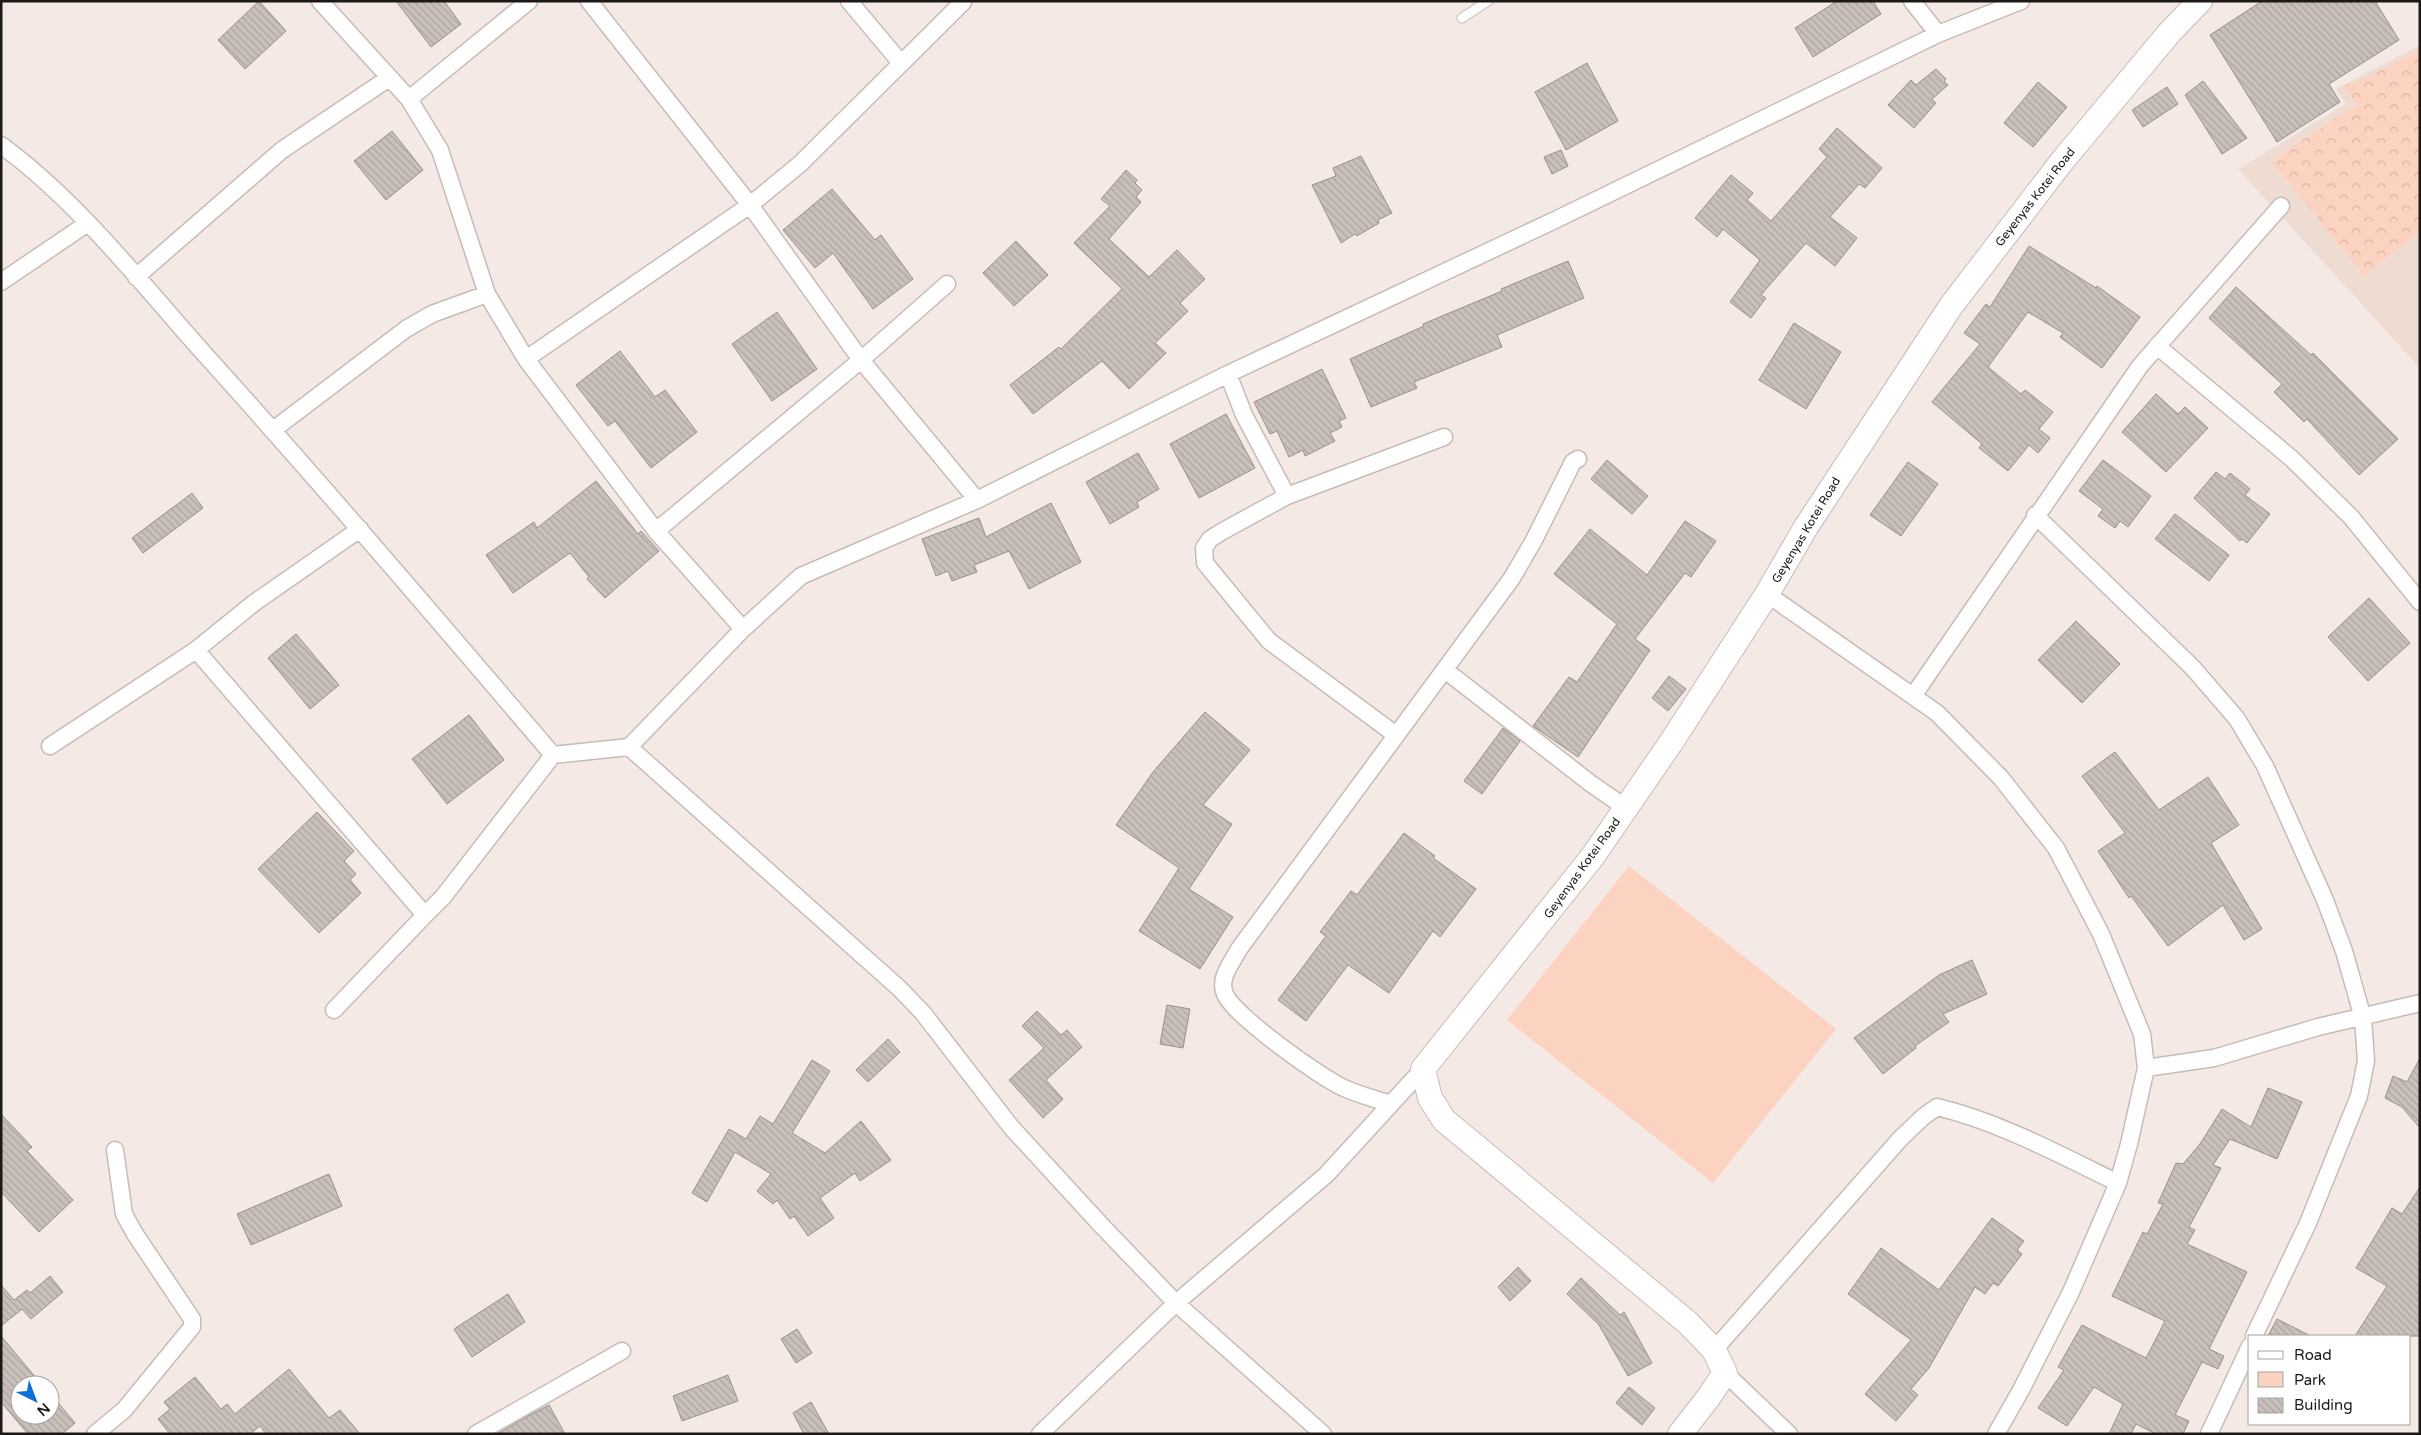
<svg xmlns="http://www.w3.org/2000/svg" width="2421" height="1435" font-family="'Varela Round',sans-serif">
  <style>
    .built { fill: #eedcd3 }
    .green { fill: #fcd3c1 }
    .forest { fill: url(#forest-crowns) }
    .building { fill: url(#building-back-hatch); stroke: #9b918c }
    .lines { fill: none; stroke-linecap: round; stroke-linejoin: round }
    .lane-casing { stroke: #c6bcb7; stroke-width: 11 }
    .street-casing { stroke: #c6bcb7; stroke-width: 19 }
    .secondary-casing { stroke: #c6bcb7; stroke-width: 26 }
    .lane { stroke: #fff; stroke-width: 9 }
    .street { stroke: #fff; stroke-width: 16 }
    .secondary { stroke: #fff; stroke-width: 24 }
    .labels { text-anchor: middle; stroke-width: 4.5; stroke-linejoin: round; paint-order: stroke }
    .street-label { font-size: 12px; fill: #1c1917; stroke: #fff }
  </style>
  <defs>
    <pattern id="forest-crowns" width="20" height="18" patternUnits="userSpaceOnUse" patternTransform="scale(1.25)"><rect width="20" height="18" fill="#fcd3c1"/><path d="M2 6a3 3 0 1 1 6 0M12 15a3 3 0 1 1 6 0" fill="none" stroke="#d7b5a5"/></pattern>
    <pattern id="building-back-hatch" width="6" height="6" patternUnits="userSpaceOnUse" patternTransform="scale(1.25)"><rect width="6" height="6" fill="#cac0bb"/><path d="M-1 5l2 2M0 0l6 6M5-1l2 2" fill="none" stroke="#ada4a0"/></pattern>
  </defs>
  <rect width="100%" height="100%" fill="#f4e9e4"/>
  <path class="built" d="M2420 45V368L2238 169 2346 104 2336 89Z"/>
  <path class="green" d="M1629 866 1836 1029 1713 1183 1507 1020Z"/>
  <path class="forest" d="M2420 50V232L2364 276 2271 161 2357 104 2343 86 2368 77Z"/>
  <path class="building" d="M259 1 286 31 245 69 218 40Z
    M396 1H444L461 24 431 47Z
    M1837 1H1873L1881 14 1813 57 1795 28Z
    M2262 1H2375L2399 40 2329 84 2340 102 2277 142 2210 35Z
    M1587 63 1618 121 1566 150 1535 92Z
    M1936 69 1946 79 1944 81 1948 85 1932 99 1936 103 1914 128 1888 105 1911 80 1916 85Z
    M2203 81 2247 138 2222 154 2185 95Z
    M2038 82 2067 107 2033 147 2004 123Z
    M2167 87 2178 104 2143 127 2132 110Z
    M1837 128 1882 168 1865 188 1859 184 1830 217 1857 238 1835 266 1806 243 1761 295 1766 298 1751 318 1730 302 1760 260 1723 229 1717 237 1695 218 1731 175 1753 193 1747 200 1771 221 1827 157 1819 149Z
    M392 131 423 170 386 200 354 161Z
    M1561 150 1568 166 1552 174 1544 157Z
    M1361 156 1392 213 1378 220 1379 223 1357 236 1355 234 1341 243 1312 185 1336 176 1333 168Z
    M1126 170 1137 180 1135 183 1142 190 1136 197 1141 202 1109 239 1149 277 1177 250 1205 279 1180 303 1188 311 1155 343 1166 353 1129 389 1102 361 1033 414 1010 385 1059 347 1061 349 1122 289 1074 243 1110 206 1101 199Z
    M832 189 875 240 881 235 913 279 873 309 833 253 815 268 783 230Z
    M1016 241 1048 275 1014 306 983 273Z
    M2029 246 2096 288 2097 286 2140 317 2102 368 2060 337 2063 333 2028 312 1988 367 2021 394 2025 390 2053 412 2039 429 2050 438 2038 453 2029 445 2008 471 1979 448 1982 444 1932 402 1980 344 1964 333 1986 304 1990 307Z
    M1568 261 1584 298 1497 335 1502 347 1414 382 1417 388 1371 407 1350 359 1424 326 1423 324 1502 291 1501 289Z
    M2236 287 2311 355 2313 353 2398 439 2359 475 2307 419 2304 422 2274 392 2282 384 2209 318Z
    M777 312 817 369 772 401 732 344Z
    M1794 323 1841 352 1806 409 1759 380Z
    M620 351 655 397 665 390 697 432 651 468 615 421 608 426 576 385Z
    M1322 369 1346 418 1339 421 1342 427 1330 433 1335 441 1305 456 1303 450 1289 457 1277 431 1270 434 1254 402Z
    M2156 394 2178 414 2185 407 2208 428 2166 472 2122 432Z
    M1226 414 1255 468 1199 498 1170 444Z
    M1138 453 1159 489 1137 502 1139 507 1110 524 1086 482Z
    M1607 460 1648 496 1632 514 1591 479Z
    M2103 460 2151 496 2128 527 2120 521 2115 528 2098 516 2103 509 2079 491Z
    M1908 462 1938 484 1901 536 1870 515Z
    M2216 472 2225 479 2230 473 2250 489 2245 495 2270 514 2247 543 2242 539 2240 541 2194 498Z
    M596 481 638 534 641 531 659 551 605 598 587 579 589 577 570 553 513 593 486 555 534 522 537 528Z
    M192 493 203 508 143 553 132 538Z
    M1051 503 1081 562 1029 589 1009 551 974 565 977 572 952 581 948 571 936 576 922 539 979 518 986 537Z
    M2175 514 2229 555 2209 581 2155 539Z
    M1685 521 1716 541 1691 577 1685 573 1635 639 1650 650 1578 757 1533 726 1569 677 1577 682 1617 624 1554 574 1590 529 1647 575Z
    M2369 598 2410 643 2368 681 2328 637Z
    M2076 621 2120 664 2082 703 2038 660Z
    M296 634 339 685 310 709 268 658Z
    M1669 676 1686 689 1668 711 1652 698Z
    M1205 712 1250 750 1203 805 1232 824 1189 889 1233 917 1200 969 1139 931 1179 868 1116 825 1153 772Z
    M469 715 504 760 447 804 412 759Z
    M1503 728 1520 741 1482 794 1464 781Z
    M2115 752 2159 810 2208 777 2239 825 2211 843 2262 929 2244 940 2223 905 2168 946 2131 896 2129 898 2098 851 2125 833 2082 776Z
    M317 812 354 851 344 861 356 874 350 880 361 893 319 933 258 869Z
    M1404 833 1435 856 1433 858 1476 889 1440 937 1433 931 1389 993 1348 965 1306 1021 1278 1000 1326 936 1320 932 1351 891 1357 895Z
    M1972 960 1987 994 1943 1014 1949 1022 1915 1046 1916 1048 1883 1074 1854 1038 1939 975Z
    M1167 1005 1190 1009 1183 1048 1160 1044Z
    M1037 1011 1061 1035 1067 1030 1082 1047 1046 1080 1063 1099 1043 1118 1009 1080 1044 1048 1022 1026Z
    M888 1039 900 1052 868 1082 856 1070Z
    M2420 1058V1128L2402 1107 2385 1098 2393 1076 2407 1082Z
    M812 1060 830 1071 792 1133 825 1153 861 1121 891 1160 860 1181 855 1173 820 1198 834 1218 808 1236 794 1216 790 1219 777 1200 773 1204 757 1191 771 1174 735 1152 707 1202 692 1193 729 1129 746 1139 760 1116 773 1124Z
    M2268 1088 2302 1102 2277 1159 2230 1139 2213 1165 2221 1168 2189 1227 2195 1230 2187 1244 2247 1272 2209 1349 2224 1356 2218 1369 2202 1362 2175 1415 2189 1421 2183 1434H2156L2136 1424 2131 1434H2109L2123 1404 2094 1387 2067 1426 2038 1408 2064 1370 2058 1367 2082 1325 2146 1358 2165 1321 2112 1296 2143 1232 2147 1234 2163 1204 2158 1203 2176 1163 2183 1164 2200 1144 2222 1109 2251 1127Z
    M1 1114 32 1147 27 1151 73 1200 39 1232 1 1192Z
    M329 1174 342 1206 251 1245 237 1214Z
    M2420 1187V1336H2355L2387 1286 2356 1268 2392 1208 2402 1214Z
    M1992 1218 2024 1241 2017 1250 2022 1254 1998 1286 1993 1283 1985 1294 1975 1287 1929 1368 1911 1389 1918 1395 1896 1421 1865 1394 1911 1340 1848 1294 1881 1248 1939 1290Z
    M1518 1267 1531 1281 1510 1301 1498 1287Z
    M50 1276 63 1292 31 1319 22 1309 1 1326V1285L14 1300 27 1290 30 1293Z
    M1581 1278 1620 1315 1624 1312 1652 1363 1628 1376 1599 1325 1567 1294Z
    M508 1294 525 1322 472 1357 454 1329Z
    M2277 1319 2311 1336H2268Z
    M797 1329 812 1353 796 1363 781 1339Z
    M1 1336 42 1385H20V1415H50V1393L75 1423 62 1434H28L1 1402Z
    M289 1369 329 1418 340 1410 360 1434H266L260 1426 250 1434H170L158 1419 170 1409 164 1402 195 1377 221 1409 227 1404 235 1414Z
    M728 1375 738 1401 682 1421 673 1396Z
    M1629 1387 1655 1408 1642 1425 1616 1403Z
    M811 1402 829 1434H804L793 1413Z
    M549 1405 565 1434H497L528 1416Z"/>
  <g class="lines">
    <defs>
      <path id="lane" d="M1462 18 1488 1"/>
      <path id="street" d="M320 1 409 99 440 150 487 294 526 359 656 531 743 629
        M589 1 750 205 861 360 977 500
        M849 1 901 63
        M1912 1 1938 34
        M409 99 529 1
        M1 145C77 201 138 279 200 349 320 482 437 619 553 755
        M136 277 282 150 389 78
        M1 282 88 223
        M2157 346 2291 458 2351 517 2420 602
        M526 359 750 205 800 164 963 2
        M1228 374 1244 415 1287 496
        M273 430 406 329 432 314 487 294
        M2035 515 2193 668 2237 719 2265 766 2325 900 2344 951 2363 1018 2366 1061 2359 1096 2308 1223 2254 1336
        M656 531 861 360 947 284
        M1767 594 1937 713 2001 778 2056 848 2101 934 2142 1034 2146 1068 2129 1144 2118 1183 2071 1292 2021 1390 1996 1434
        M196 650 425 915 443 897 553 755 629 747 743 629 801 576 977 500 1228 374 1555 220 1938 34 2021 1
        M1445 670 1590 783 1626 808
        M1913 696 2140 366 2281 206
        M1396 735 1269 641 1205 563 1204 548 1210 539 1223 531 1287 496 1444 437
        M50 746 196 650 254 603 360 529
        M629 747 900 989 923 1013 1011 1127 1101 1225 1176 1303 1323 1434
        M334 1010 425 915
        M2146 1068 2214 1058 2318 1027 2420 1003
        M1391 1104C1376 1099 1359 1095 1344 1088 1321 1078 1233 1015 1225 994 1218 978 1232 963 1239 949L1512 578 1534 540 1573 462 1578 459
        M1714 1350 1900 1139 1923 1117 1937 1107C2000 1122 2060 1155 2118 1183
        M1725 1373 1789 1434
        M95 1434 124 1410 192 1327V1319L135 1234 124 1214 115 1150
        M476 1434 622 1351
        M1040 1434 1176 1303 1326 1175 1423 1069
        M2209 1434 2250 1346"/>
      <path id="secondary" d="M1680 1434 1708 1398 1725 1373 1714 1350 1688 1323 1444 1120 1430 1098 1423 1069 1593 856 1672 741 1767 594 1806 527 1951 306 2063 160 2170 32 2200 1"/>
    </defs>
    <use href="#lane" class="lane-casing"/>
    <use href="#street" class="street-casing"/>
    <use href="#secondary" class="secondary-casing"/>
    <use href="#lane" class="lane"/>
    <use href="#street" class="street"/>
    <use href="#secondary" class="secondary"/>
  </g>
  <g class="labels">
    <g class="street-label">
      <text transform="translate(2035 197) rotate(-52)" y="4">Geyenyas Kotei Road</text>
      <text transform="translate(1806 530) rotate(-59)" y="4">Geyenyas Kotei Road</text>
      <text transform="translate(1582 868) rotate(-54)" y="4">Geyenyas Kotei Road</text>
    </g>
  </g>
  <rect width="2421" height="1435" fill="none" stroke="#1c1917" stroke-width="5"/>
  <rect x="2248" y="1335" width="162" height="90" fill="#ffffff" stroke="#a4a3a2"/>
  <rect x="2258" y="1351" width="25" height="8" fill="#ffffff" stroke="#a4a3a2"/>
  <text x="2294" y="1360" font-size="15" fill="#1c1917">Road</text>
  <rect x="2258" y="1372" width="25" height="15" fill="#fcd3c1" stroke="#a4a3a2"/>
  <text x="2294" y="1385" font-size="15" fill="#1c1917">Park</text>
  <rect x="2258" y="1398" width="25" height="15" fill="url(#building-back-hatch)" stroke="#a4a3a2"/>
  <text x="2294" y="1410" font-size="15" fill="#1c1917">Building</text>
  <g transform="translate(35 1400) rotate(138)"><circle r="24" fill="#ffffff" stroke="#a4a3a2"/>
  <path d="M0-4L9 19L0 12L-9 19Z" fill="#0a70d8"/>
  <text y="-8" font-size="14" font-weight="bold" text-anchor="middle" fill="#1c1917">N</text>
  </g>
</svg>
